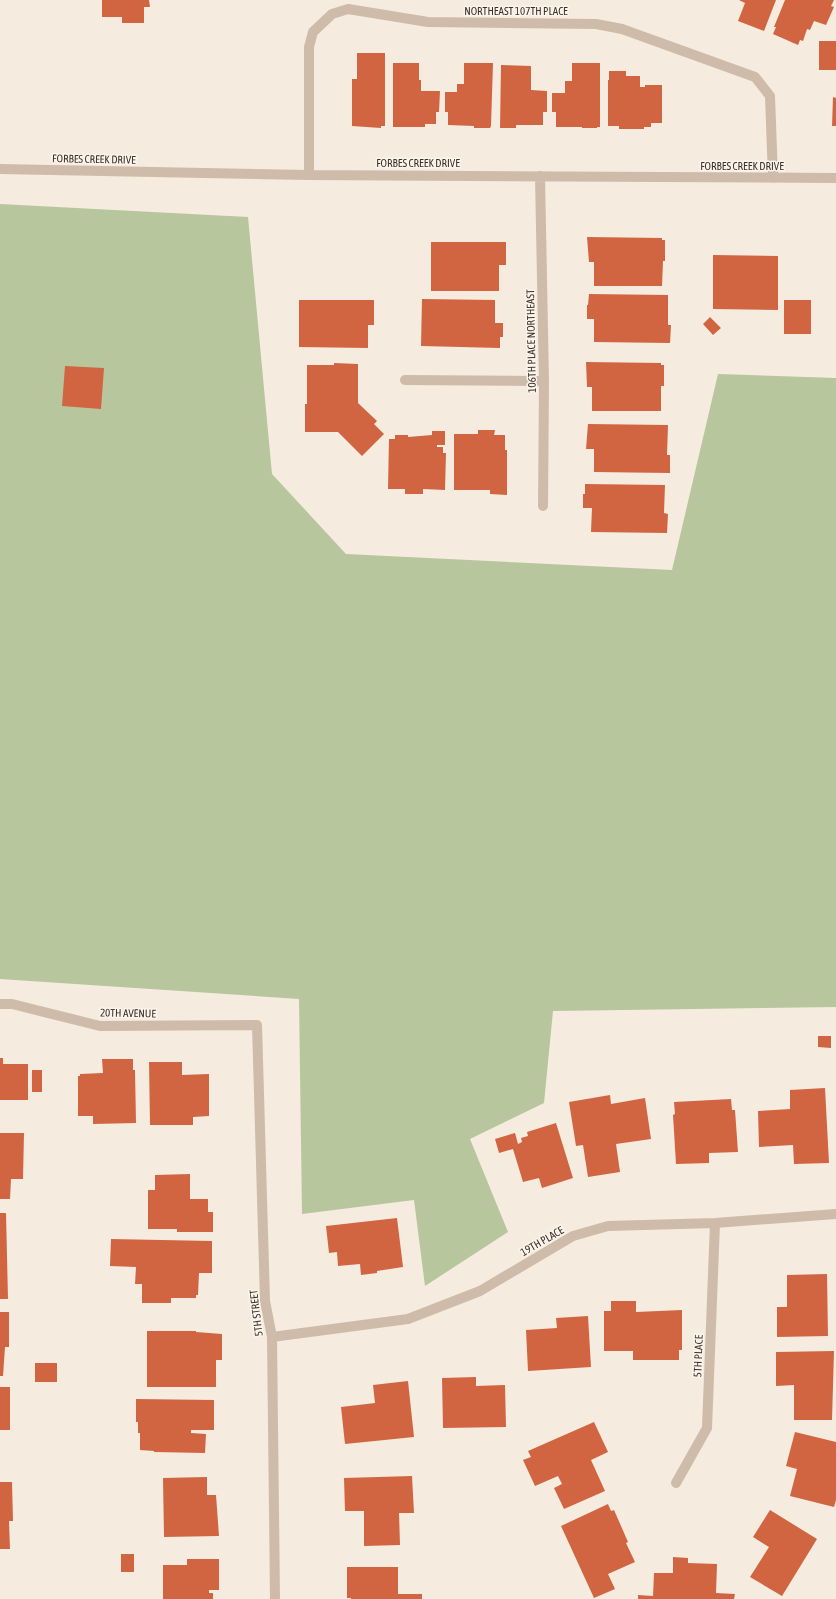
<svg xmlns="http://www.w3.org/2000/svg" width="836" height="1599" font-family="'Asap Condensed',sans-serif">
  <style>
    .green { fill: #b8c69d }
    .building { fill: #d16541 }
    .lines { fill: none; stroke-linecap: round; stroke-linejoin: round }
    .minor { stroke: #cfbba9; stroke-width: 10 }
    .labels { text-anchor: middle; stroke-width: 3; stroke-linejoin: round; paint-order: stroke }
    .street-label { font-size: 11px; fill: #3b2f29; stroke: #fcf5ec }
  </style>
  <rect width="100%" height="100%" fill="#f5ebdf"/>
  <path class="green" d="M0 204 248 217 272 474 346 554 672 570 718 374 836 378V1007L553 1011 544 1103 470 1139 508 1232 425 1286 414 1200 302 1214 299 999 0 979Z"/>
  <path class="building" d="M102 0H149L150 7H144V23H122V17H102Z
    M739 0H776L764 31 738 21 745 3Z
    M785 0H834L831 6 834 7 826 25 814 21 810 30 807 29 803 41 800 40 798 45 773 34 776 27H774Z
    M819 41H836V70H819Z
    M357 53H385V126H381V128L352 126V79H357Z
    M393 63H419V80H421V91H440L439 112H436V124H425V127H393Z
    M464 63H493L491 126 490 128H474V126L448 125V112H445V92H457V84H464Z
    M572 63H600V127H597V128H582V127H556V112H552V93H565V81H572Z
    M501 65 531 66V90L547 91V112H543V125H516V128H500Z
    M609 71H626V76H640V87H645V85H662V123H651V127H644V129H619V126H608V80H609Z
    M833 97 836 98V126H832Z
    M587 237 662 238V240H665V261H663L662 286H594V262H589Z
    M431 242H506V265H499V291H431Z
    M713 255 778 256V310L713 309Z
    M589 294 668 295V325H671L670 343 594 342V319H587V305H588Z
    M422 299 495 300V323H503V337H500V348L421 346Z
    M299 300H374V325H368V348L299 347Z
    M784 300H811V334H784Z
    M710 317 721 328 713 335 703 324Z
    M586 362 661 363V365H664V386H661V411H592V387H587Z
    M334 363 358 364V403L377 421 374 424 384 434 362 456 338 432H305V404H307V365H334Z
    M65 366 104 368 101 409 62 406Z
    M588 424 668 425 667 455H670V473L594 472V449H586Z
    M478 430H495L494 435H505V450H507V495L490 494V490H454V434H478Z
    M432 431H445V445H437V447H443V453H446L445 490 423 489V494H405V489H388L389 439H395V435H408V437L432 435Z
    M585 484 665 485 664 513 668 514 667 533 591 532 592 508H583V494H585Z
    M818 1036H831V1048L818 1047Z
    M0 1058H3V1064H28V1100H0Z
    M102 1059H133V1070H135L136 1123 93 1124V1116H78V1076H80V1074L103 1073Z
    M149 1062H182V1075L209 1074V1116L193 1117V1125H150Z
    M32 1070H42V1092H32Z
    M825 1088 829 1163 794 1164 793 1145 759 1147 758 1111 790 1109V1090Z
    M610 1095 611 1104 645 1098 651 1139 616 1144 620 1172 588 1177 583 1145 576 1146 569 1102Z
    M731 1099 732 1110H735L738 1152 709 1153V1163L676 1164 673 1115 675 1114 674 1102Z
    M556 1123 573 1178 542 1188 539 1178 523 1182 513 1149 499 1153 495 1139 515 1133 518 1144 522 1142 521 1138 528 1136 527 1132Z
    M0 1133H24L23 1179H11L10 1199H0Z
    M190 1174V1199H208V1212H213V1232H177V1229H148V1190H155V1175Z
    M0 1213H6L8 1299H0Z
    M397 1218 403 1267 377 1271V1273L361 1275 360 1264 338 1266 337 1252 329 1253 326 1226Z
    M111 1239 212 1241V1273H199L198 1295H196V1298H171V1303H142V1284H135L136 1267 110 1266Z
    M827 1274 828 1336 777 1337V1307H787V1275Z
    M611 1301H636V1312L682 1310V1350H679V1360H633V1351H604V1311H611Z
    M0 1312H9V1347H5L3 1376H0Z
    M588 1316 591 1367 528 1371 526 1330 557 1328 556 1318Z
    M147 1331H196V1332L222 1334V1360H216V1387H147Z
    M834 1351 832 1420H794V1385L776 1386V1352Z
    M35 1363H57V1382H35Z
    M476 1377V1386L505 1385 506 1427 443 1428 442 1378Z
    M408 1381 414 1437 345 1444 341 1407 375 1403 373 1385Z
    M0 1387H10V1430H0Z
    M136 1399 214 1400V1430H191V1433L206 1434 205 1453 154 1452V1451L140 1450V1433H138V1422H136Z
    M594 1422 608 1452 591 1460 605 1491 564 1509 554 1488 562 1484 558 1476 535 1486 523 1460 531 1457 528 1451Z
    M795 1432 836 1442V1500L834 1507 790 1496 797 1469 786 1466Z
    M412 1476 414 1513H399L400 1545 364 1546V1511H345L344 1478Z
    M207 1477V1495H216L219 1536 164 1537 163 1478Z
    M0 1482H12L13 1521H9L10 1549H0Z
    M608 1504 611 1511 614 1510 628 1542 626 1543 635 1562 608 1574 615 1589 594 1598 561 1526Z
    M770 1510 817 1539 782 1596 750 1577 769 1547 753 1537Z
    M121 1554H134V1572H121Z
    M673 1557 688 1558V1563L717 1564 716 1593 735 1594 734 1599H638V1595L653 1596 654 1573H673Z
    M187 1559H219V1590H209V1593H213V1599H163V1565H187Z
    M347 1567H398V1594H422V1599H351V1598H347Z"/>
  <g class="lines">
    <path class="minor" d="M0 169 309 175 836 178
      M309 175V47L313 32 332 14 348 9 428 22 596 24 622 29 755 77 770 96 773 178
      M540 176 544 381 543 506
      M405 380 544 381
      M0 1004H12L100 1026 257 1025 265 1301 272 1337 275 1599
      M272 1337 408 1319 480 1291 573 1236 608 1226 715 1223 836 1214
      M676 1483 707 1428 715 1223"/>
  </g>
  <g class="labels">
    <g class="street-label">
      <text x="516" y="15">NORTHEAST 107TH PLACE</text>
      <text transform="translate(94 159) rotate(1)" y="4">FORBES CREEK DRIVE</text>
      <text x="418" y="167">FORBES CREEK DRIVE</text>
      <text x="742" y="170">FORBES CREEK DRIVE</text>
      <text transform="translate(531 341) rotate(-91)" y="4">106TH PLACE NORTHEAST</text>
      <text transform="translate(128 1013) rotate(1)" y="4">20TH AVENUE</text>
      <text transform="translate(542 1241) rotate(-30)" y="4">19TH PLACE</text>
      <text transform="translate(256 1313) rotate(-97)" y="4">5TH STREET</text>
      <text transform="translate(698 1356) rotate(-88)" y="4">5TH PLACE</text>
    </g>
  </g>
</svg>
